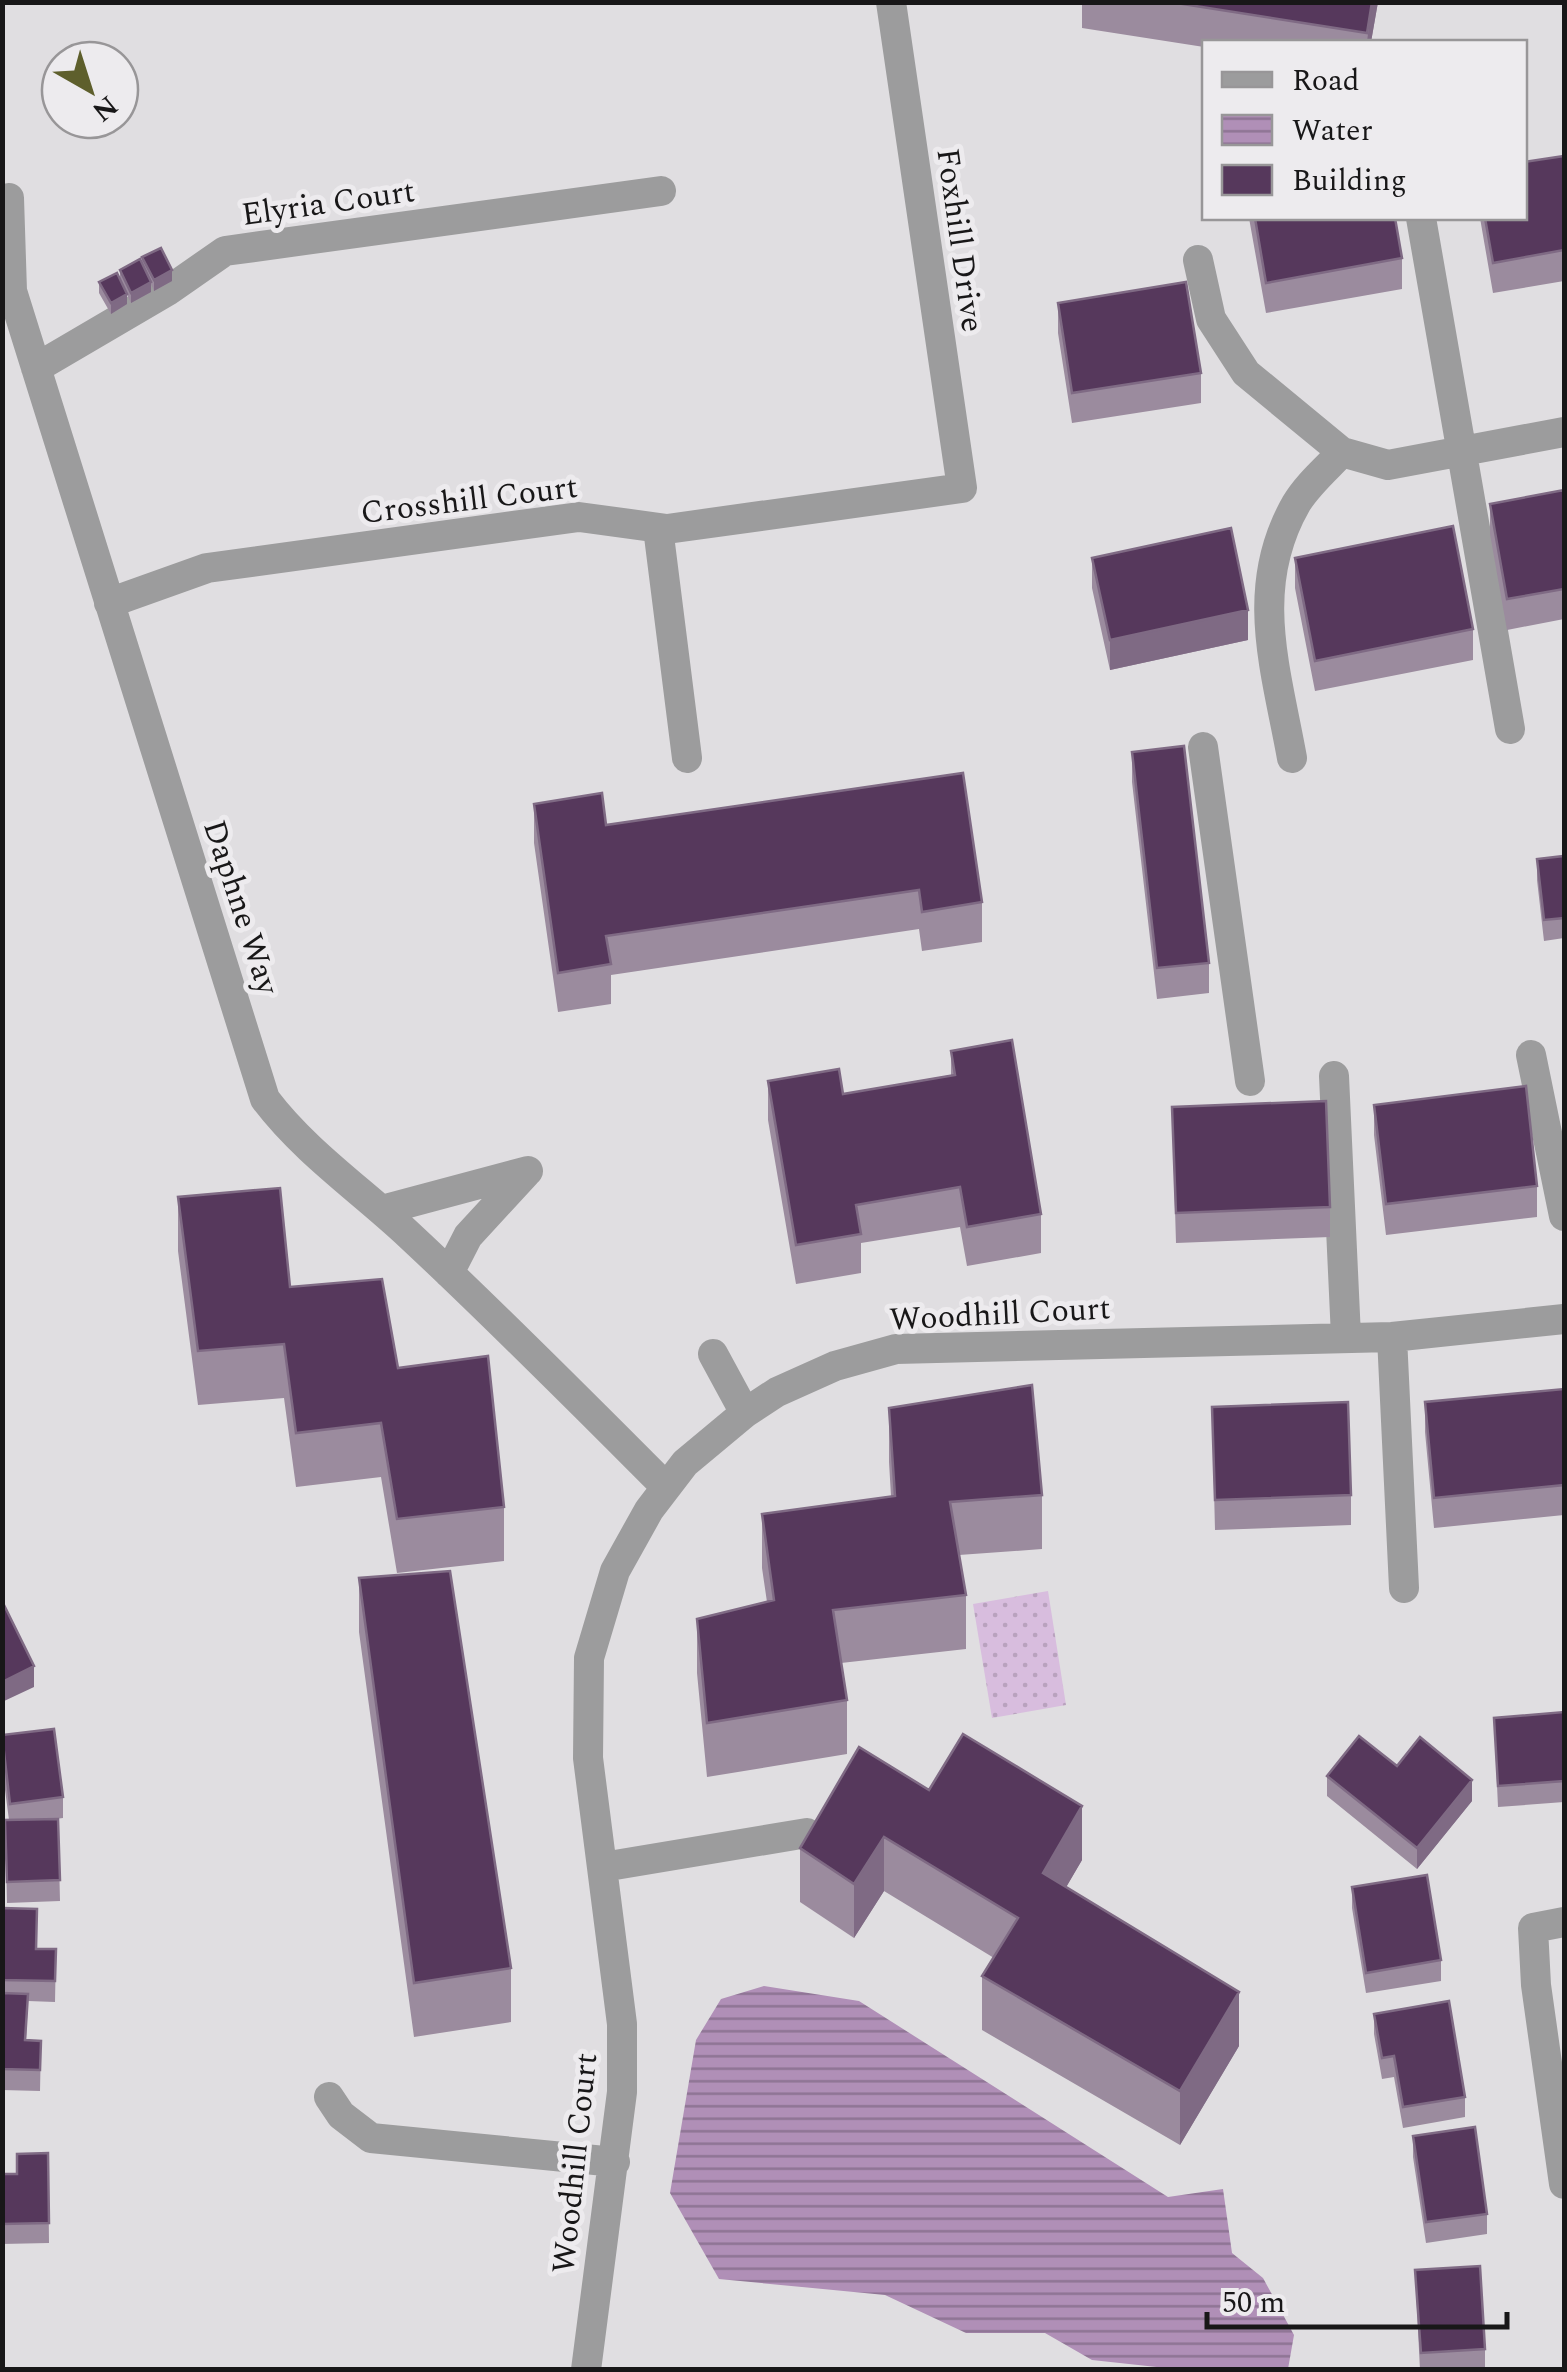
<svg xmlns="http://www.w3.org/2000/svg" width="1567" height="2372" font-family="Spectral,serif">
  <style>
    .grass { fill: url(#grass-dots) }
    .water { fill: url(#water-rules) }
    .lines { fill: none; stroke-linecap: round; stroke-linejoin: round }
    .minor { stroke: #9c9c9d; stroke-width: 30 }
    .wall { fill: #9b8b9e }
    .shaded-wall { fill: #7f6a84 }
    .building { fill: #56385c; stroke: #7f6a84; stroke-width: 2.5 }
    .labels { text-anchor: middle; stroke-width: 10; stroke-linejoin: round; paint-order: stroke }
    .street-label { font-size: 32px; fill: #181718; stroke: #edebee }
  </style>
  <defs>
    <pattern id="grass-dots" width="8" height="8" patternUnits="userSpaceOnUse" patternTransform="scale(2.5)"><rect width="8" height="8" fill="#d8bdde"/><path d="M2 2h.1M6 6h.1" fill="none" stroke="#b9a2be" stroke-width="1.8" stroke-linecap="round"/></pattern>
    <pattern id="water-rules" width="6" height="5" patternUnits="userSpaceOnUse" patternTransform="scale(2.5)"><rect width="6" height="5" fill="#b08fb7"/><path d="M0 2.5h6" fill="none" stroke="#8e7494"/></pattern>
  </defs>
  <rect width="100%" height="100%" fill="#e0dee1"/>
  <path class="grass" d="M1048 1591 1066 1705 992 1718 973 1604Z"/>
  <path class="water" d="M764 1986 859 2001 1168 2197 1223 2189 1232 2253 1263 2278 1294 2335 1288 2369H1175L1092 2360 1045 2333H966L885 2295 719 2279 670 2193 696 2040 721 1999Z"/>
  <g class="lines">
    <path class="minor" d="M9 198 12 291 265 1099C305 1152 361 1190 409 1235 497 1317 581 1402 666 1487
      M1421 218 1510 729
      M1198 260 1211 319 1246 373 1342 452 1388 465 1564 432
      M36 368 169 290 225 251 661 191
      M658 528 687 758
      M109 603 207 568 579 517 667 529 962 488 891 2
      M1203 747 1250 1081
      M1292 758C1276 669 1248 588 1296 504 1307 485 1327 468 1342 452
      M1531 1055 1564 1216
      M1334 1076 1346 1337
      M382 1210 528 1171
      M449 1273 468 1236 526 1173
      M1392 1337 1404 1588
      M713 1354 745 1413
      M603 1867 807 1833
      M1564 1922 1533 1928 1536 1985 1564 2184
      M329 2097 341 2115 371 2138 615 2162
      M586 2370 622 2092V2024L588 1758 589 1658 615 1571 649 1510 685 1463 745 1413 777 1392 835 1366 896 1349 1392 1337 1564 1319"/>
  </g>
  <path class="wall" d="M1082 2H1378L1371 42H1204V47L1082 28Z
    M1564 156V281L1493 293 1480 218H1524Z
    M1249 218H1395L1402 258V289L1266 313Z
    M142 257 172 281 154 291 151 284V292L131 303 127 295V304L111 314 99 293V282L120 280V270L142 264Z
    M1058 303 1201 373V403L1072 423 1058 333Z
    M1564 490V619L1507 630 1490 534V504Z
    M1092 558 1248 640 1110 670 1092 588Z
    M1295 558 1473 629V660L1315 691 1295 588Z
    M1132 752 1209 963V993L1157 999 1132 782Z
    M534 804 606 825 982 902V942L922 951 919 929 611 975V1004L558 1012 534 843Z
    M1564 856V938L1544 941 1537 880V859Z
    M951 1051 1041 1214V1253L967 1266 960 1227 861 1243V1273L796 1284 768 1120V1081L843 1094 951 1075Z
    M1374 1105 1537 1186V1217L1386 1235 1374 1135Z
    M1172 1107 1330 1207V1237L1176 1243Z
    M178 1197 290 1287 398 1368 504 1507V1561L397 1573 381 1477 296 1487 284 1398 198 1405 178 1251Z
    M1564 1389V1515L1434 1528 1425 1432V1402Z
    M1212 1407 1351 1495V1525L1215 1530Z
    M889 1408 1042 1495V1549L959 1555 966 1595V1649L841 1663 847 1700V1754L707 1777 697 1673V1619L767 1602 762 1568V1514L891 1496 889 1462Z
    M359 1578 511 1968V2022L414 2037 359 1632Z
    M1564 1712V1802L1498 1807 1494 1718Z
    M2 1735 63 1797V1818L55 1819H58L60 1901 7 1903 5 1820H9L2 1767Z
    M1327 1776 1472 1801 1417 1869 1327 1796Z
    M929 1790 1082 1860 1066 1887 1239 2046 1180 2145 982 2030V1976L994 1958 884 1891 854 1938 800 1902V1848Z
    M1352 1887 1441 1960V1981L1366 1993 1352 1908Z
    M2 1908 36 1949H56L55 2002 28 2001 26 2040 41 2041 40 2091 2 2090Z
    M1374 2014 1465 2097V2117L1403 2128 1394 2077 1382 2079 1374 2034Z
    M1413 2136 1487 2214V2234L1426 2243 1413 2157Z
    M48 2153 49 2243 2 2244V2174H17Z
    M1415 2270 1485 2349V2370H1420Z"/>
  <path class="shaded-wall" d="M1372 2H1378L1371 42H1367Z
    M172 270V281L154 291V280Z
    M151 282V292L131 303V293Z
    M127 294V304L111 314V303Z
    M1248 610V640L1110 670V640Z
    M34 1666V1687L2 1702V1682Z
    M1472 1780V1801L1417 1869V1848Z
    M1082 1806V1860L1043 1927V1873Z
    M884 1837V1891L854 1938V1884Z
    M1239 1992V2046L1180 2145V2091Z"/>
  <path class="building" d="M1170 2H1372L1367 33Z
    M1564 156V250L1493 263 1485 218H1524V162Z
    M1255 218H1395L1402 258 1266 283Z
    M161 248 172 270 154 280 142 257Z
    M140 259 151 282 131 293 120 270Z
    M117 273 127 294 111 303 99 282Z
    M1186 282 1201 373 1072 393 1058 303Z
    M1564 490V589L1507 599 1490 504Z
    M1453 526 1473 629 1315 661 1295 558Z
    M1231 528 1248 610 1110 640 1092 558Z
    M1184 746 1209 963 1157 968 1132 752Z
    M963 773 982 902 922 912 919 890 606 936 611 964 558 973 534 804 602 793 606 825Z
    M1564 856V918L1544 920 1537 859Z
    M1012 1040 1041 1214 967 1227 960 1187 856 1205 861 1234 796 1245 768 1081 839 1069 843 1094 955 1075 951 1051Z
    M1526 1086 1537 1186 1386 1204 1374 1105Z
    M1326 1101 1330 1207 1176 1213 1172 1107Z
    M280 1188 290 1287 382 1279 398 1368 488 1356 504 1507 397 1519 381 1423 296 1433 284 1344 198 1351 178 1197Z
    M1032 1385 1042 1495 950 1502 966 1595 833 1610 847 1700 707 1723 697 1619 774 1600 762 1514 895 1496 889 1408Z
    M1564 1389V1485L1434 1498 1425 1402Z
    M1348 1402 1351 1495 1215 1500 1212 1407Z
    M450 1571 511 1968 414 1983 359 1578Z
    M3 1603 34 1666 2 1682V1603Z
    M1564 1712V1781L1498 1786 1494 1718Z
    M54 1729 63 1797 10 1804 2 1735Z
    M963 1734 1082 1806 1043 1873 1239 1992 1180 2091 982 1976 1018 1918 884 1837 854 1884 800 1848 859 1747 929 1790Z
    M1359 1736 1397 1766 1420 1737 1472 1780 1417 1848 1327 1776Z
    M58 1819 60 1880 7 1882 5 1820Z
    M1427 1875 1441 1960 1366 1973 1352 1887Z
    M2 1908 37 1909 36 1949H56L55 1981 2 1980Z
    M2 1993 28 1994 25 2040 41 2041 40 2070 2 2069Z
    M1449 2001 1465 2097 1403 2107 1394 2056 1382 2058 1374 2014Z
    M1475 2127 1487 2214 1426 2222 1413 2136Z
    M48 2153 49 2223 2 2224V2174H17V2154Z
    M1480 2266 1485 2349 1421 2353 1415 2270Z"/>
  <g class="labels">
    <g class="street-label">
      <text transform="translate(328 202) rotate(-8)" y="11">Elyria Court</text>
      <text transform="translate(961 240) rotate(82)" y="11">Foxhill Drive</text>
      <text transform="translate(469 499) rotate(-7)" y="11">Crosshill Court</text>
      <text transform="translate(242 907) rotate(72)" y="11">Daphne Way</text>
      <text transform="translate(1000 1313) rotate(-3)" y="11">Woodhill Court</text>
      <text transform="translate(574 2163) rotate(-84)" y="11">Woodhill Court</text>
    </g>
  </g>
  <rect width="1567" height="2372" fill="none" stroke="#181718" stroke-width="10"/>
  <rect x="1202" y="40" width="325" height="180" fill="#edebee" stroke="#989698" stroke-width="2.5"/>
  <rect x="1222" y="72" width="50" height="15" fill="#9c9c9d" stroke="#989698" stroke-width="2.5"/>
  <text x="1292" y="90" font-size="30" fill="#181718">Road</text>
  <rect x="1222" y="115" width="50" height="30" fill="url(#water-rules)" stroke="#989698" stroke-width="2.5"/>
  <text x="1292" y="140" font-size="30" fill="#181718">Water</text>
  <rect x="1222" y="165" width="50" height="30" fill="#56385c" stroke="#989698" stroke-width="2.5"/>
  <text x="1292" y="190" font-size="30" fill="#181718">Building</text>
  <g transform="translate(90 90) rotate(141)"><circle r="48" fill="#edebee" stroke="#989698" stroke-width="2.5"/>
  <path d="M0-8L18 38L0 25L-18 38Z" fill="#5e5f2c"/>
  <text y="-15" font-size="28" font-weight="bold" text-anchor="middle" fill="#181718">N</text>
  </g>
  <path d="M1207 2312v15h300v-15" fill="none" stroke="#181718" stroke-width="5"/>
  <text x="1222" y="2312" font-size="30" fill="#181718" stroke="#edebee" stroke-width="8" paint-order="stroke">50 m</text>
</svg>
